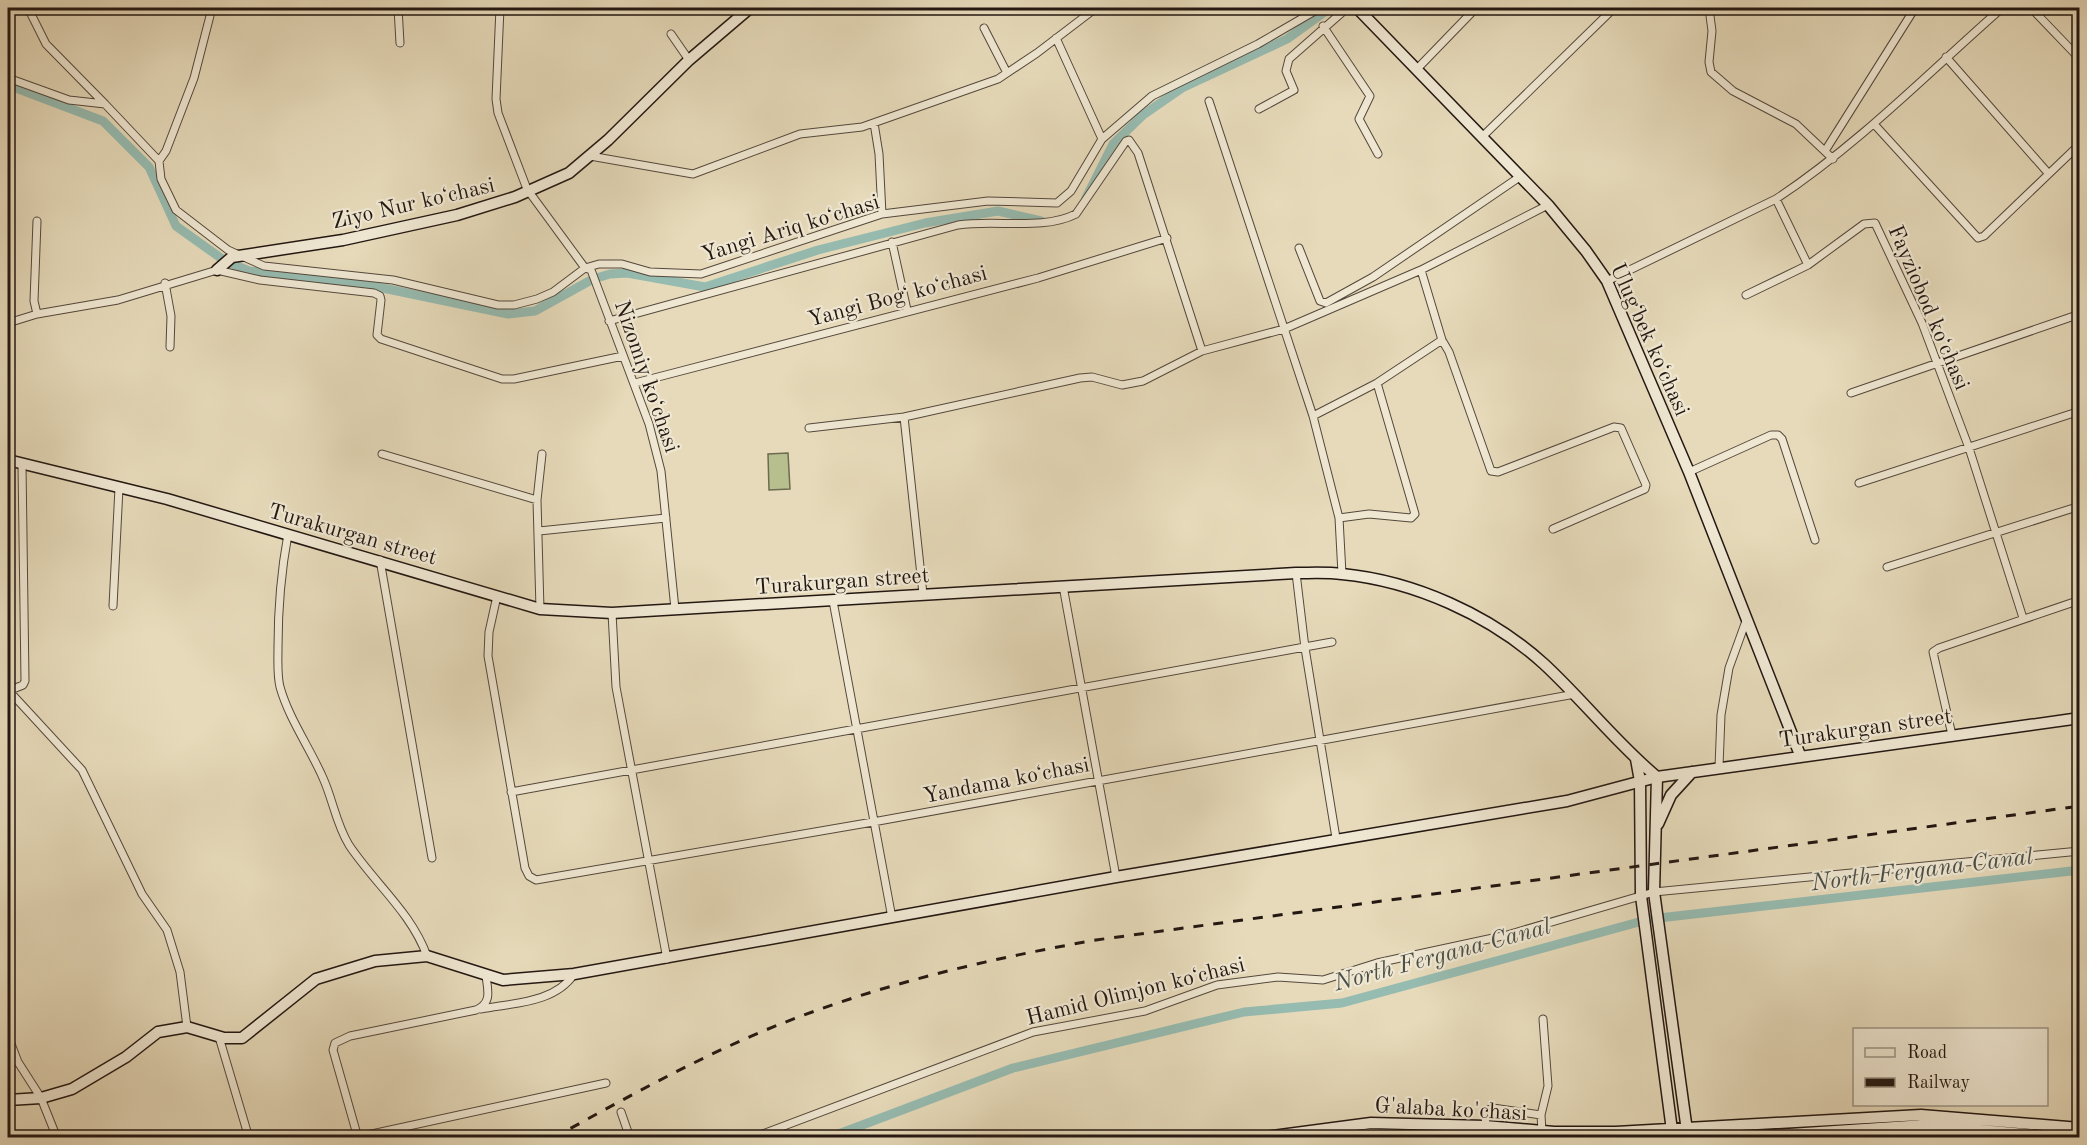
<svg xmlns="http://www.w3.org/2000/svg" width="2087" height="1145" font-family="'Old Standard TT',serif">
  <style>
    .green { fill: #b7bf8e; stroke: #6d6b50; stroke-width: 1.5 }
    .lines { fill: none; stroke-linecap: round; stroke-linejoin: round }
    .canal { stroke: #96bbb0; stroke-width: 9 }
    .street-casing { stroke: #54483c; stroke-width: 9 }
    .secondary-casing { stroke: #231712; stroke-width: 13 }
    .street { stroke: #efe7d2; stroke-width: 7 }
    .secondary { stroke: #efe7d2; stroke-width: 10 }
    .rail { stroke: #231712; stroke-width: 3; stroke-dasharray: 10 10; stroke-linecap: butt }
    .labels { text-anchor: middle; stroke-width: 4.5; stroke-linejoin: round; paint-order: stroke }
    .street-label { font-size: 22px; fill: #231712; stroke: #efe7d2 }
    .water-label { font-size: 24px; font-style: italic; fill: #4b5049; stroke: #efe7d2 }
  </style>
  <rect width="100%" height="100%" fill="#e6daba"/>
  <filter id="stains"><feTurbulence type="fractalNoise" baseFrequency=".00333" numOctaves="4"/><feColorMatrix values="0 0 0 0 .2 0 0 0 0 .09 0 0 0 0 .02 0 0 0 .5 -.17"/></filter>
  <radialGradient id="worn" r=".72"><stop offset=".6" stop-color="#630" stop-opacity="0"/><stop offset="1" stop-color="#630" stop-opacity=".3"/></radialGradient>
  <path class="green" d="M788 453 790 489 769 490 768 454Z"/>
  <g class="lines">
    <path class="canal" d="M8 85 103 121 149 167 176 226 225 261 249 271 378 287 508 314 535 311 593 279 610 274 627 273 705 287 818 250 925 223 998 211 1041 221
      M1086 198 1113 144 1143 115 1182 88 1287 39 1330 8
      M828 1138 1013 1068 1244 1012 1342 1003 1650 919 2080 870"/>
    <defs>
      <path id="street" d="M28 8 46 44 105 104
        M398 8 400 43
        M500 8 496 99 498 113 527 189 585 268 591 270 649 424 661 471 675 609
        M864 8 865 10
        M1709 8 1712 31 1709 62 1711 72 1733 91 1796 124 1833 159
        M2031 8 2080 59
        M1323 26 1370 96 1359 119 1378 154
        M984 28 1007 73
        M671 34 689 60
        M1056 38 1102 139
        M1946 57 2048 173
        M1416 70 1476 8
        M8 78 69 100 105 104 159 161 161 179 176 210 228 250 264 266 393 280 498 305H514L537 299 553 292 585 268 599 264H622L650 272 701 274 882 214 988 201 1057 203 1071 191 1102 139 1152 96 1258 44 1320 8
        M1209 101 1313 416 1339 518 1342 574
        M1259 109 1294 90 1286 71 1289 59 1347 8
        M874 123 879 154 882 214
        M1874 124 1978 238 1984 236 2080 144
        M1482 137 1610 12
        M1825 151 1915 8
        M590 156 693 174 800 134 862 127 998 79 1037 53 1096 8
        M159 161 166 151 194 78 212 8
        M1776 199 1808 265
        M37 221 34 301 37 314
        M892 242 907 310
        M1299 248 1320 301 1326 303 1373 277 1521 176
        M1421 270 1442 340 1449 352 1491 471 1498 472 1614 427 1621 428 1646 485 1645 489 1553 529
        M1607 281 1776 199C1859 144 1928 73 2002 8
        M165 283 171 316 170 347
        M1746 295 1808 265 1864 224 1875 223 1922 323 1969 448 2023 618
        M609 321 958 225C996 219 1042 231 1076 214L1126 141 1129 140 1138 153 1202 351
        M8 323 37 314 118 300 217 270 260 280 374 293 380 296 381 300 377 335 381 339 502 379H514L623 356
        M635 383 1038 278 1167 238
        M1851 393 2080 314
        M1313 416 1377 383 1442 340
        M904 417 923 594
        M809 428 904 417 1080 378 1092 377 1122 385 1143 381 1202 351 1284 329 1421 270 1548 205
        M382 454 537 500
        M22 464 25 681 23 685 13 689 11 693 82 770 142 894 167 930 180 972 187 1027
        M1689 472 1771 435H1778L1782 439 1815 540
        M1859 483 2080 411
        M1339 518 1369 514 1411 518 1415 514 1377 383
        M539 531 666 518
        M288 534C281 572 278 608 278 647 278 660 277 675 280 687 289 719 310 748 323 778 333 800 336 824 349 845 375 884 411 912 427 956
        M380 560 432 858
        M1887 567 2080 506
        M1296 573 1305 648 1336 838
        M1063 586 1116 877
        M497 596 489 632 488 656 525 868 529 876 536 880 873 822 1575 694
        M833 601 892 918
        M113 606 119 488
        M540 609 537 500 542 454
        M612 613 616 687 667 959
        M1952 735 1933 652 1939 648 2080 600
        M1719 767 1721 715 1729 668 1746 621
        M511 792 1332 642
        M481 1009C513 1003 555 1003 574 974
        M8 1036 18 1062 41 1098 57 1138
        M219 1037 249 1138
        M621 1112 630 1138
        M1541 1115 1548 1086 1543 1019
        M1485 1130 1486 1111 1493 1108 1541 1115 1542 1132
        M358 1137 606 1083
        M358 1138 333 1050 335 1043 350 1036 476 1010C492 1003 488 991 486 976
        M752 1138 1033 1032 1145 1011 1217 985 1278 977 1323 980 1377 963 1507 935 1654 892 2080 851"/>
      <path id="secondary" d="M1357 8 1548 205 1586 251 1607 281 1689 472 1800 755
        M217 270 232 257 343 240 457 215 515 197 569 173 608 140 689 60 750 8
        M8 460 167 499 540 609 612 613 1296 573C1311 573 1327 572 1342 574 1414 581 1490 615 1544 664 1583 700 1616 743 1657 777L1654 892 1688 1138
        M1636 759 1640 781 1641 896 1673 1138
        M1658 824 1671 795 1692 772
        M8 1100 41 1098 72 1089 126 1057 158 1032 187 1027 224 1038H242L316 979 375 961 427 956 503 980 574 974 1116 877 1567 801 1657 777 2080 718
        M1257 1138 1371 1123 1485 1126 1554 1132H1616L1921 1115 2080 1128
        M1333 1138 1371 1134 1489 1138
        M1729 1138 1925 1125 2069 1138"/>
    </defs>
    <use href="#street" class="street-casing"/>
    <use href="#secondary" class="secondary-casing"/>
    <use href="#street" class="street"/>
    <use href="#secondary" class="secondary"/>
    <path class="rail" d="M553 1138C617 1103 681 1067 747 1038 859 989 977 961 1096 940L2080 806"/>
  </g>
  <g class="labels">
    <g class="street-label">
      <text transform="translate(413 202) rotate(-13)" y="8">Ziyo Nur koʻchasi</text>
      <text transform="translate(790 227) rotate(-17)" y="8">Yangi Ariq koʻchasi</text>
      <text transform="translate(897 295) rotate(-15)" y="8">Yangi Bogʻ koʻchasi</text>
      <text transform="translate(1930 307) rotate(67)" y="8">Fayziobod koʻchasi</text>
      <text transform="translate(1651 339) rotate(66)" y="8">Ulugʻbek koʻchasi</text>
      <text transform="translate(648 376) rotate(71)" y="8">Nizomiy koʻchasi</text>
      <text transform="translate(353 533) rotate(16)" y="8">Turakurgan street</text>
      <text transform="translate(842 580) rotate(-4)" y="8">Turakurgan street</text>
      <text transform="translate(1865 727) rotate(-8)" y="8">Turakurgan street</text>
      <text transform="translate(1006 779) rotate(-11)" y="8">Yandama koʻchasi</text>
      <text transform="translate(1135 990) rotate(-14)" y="8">Hamid Olimjon koʻchasi</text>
      <text transform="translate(1451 1108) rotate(3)" y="8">G'alaba ko'chasi</text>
    </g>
    <g class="water-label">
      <text transform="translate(1922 869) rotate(-7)" y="8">North Fergana Canal</text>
      <text transform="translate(1442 954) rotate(-15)" y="8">North Fergana Canal</text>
    </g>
  </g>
  <rect width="2087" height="1145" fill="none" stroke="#e6daba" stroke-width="30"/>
  <rect x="9" y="9" width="2069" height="1127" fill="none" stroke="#231712" stroke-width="3"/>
  <rect x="15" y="15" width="2057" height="1115" fill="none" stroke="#231712" stroke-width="1.5"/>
  <rect x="1853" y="1028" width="195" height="78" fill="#efe7d2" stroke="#9d9485" stroke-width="1.5"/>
  <rect x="1865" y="1048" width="30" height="9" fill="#efe7d2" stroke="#9d9485" stroke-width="1.5"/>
  <text x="1907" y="1058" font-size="18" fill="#231712">Road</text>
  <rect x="1865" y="1078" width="30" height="9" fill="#231712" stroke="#9d9485" stroke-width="1.5"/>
  <text x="1907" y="1088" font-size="18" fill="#231712">Railway</text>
  <rect width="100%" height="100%" filter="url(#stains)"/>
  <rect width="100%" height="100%" fill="url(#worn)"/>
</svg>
